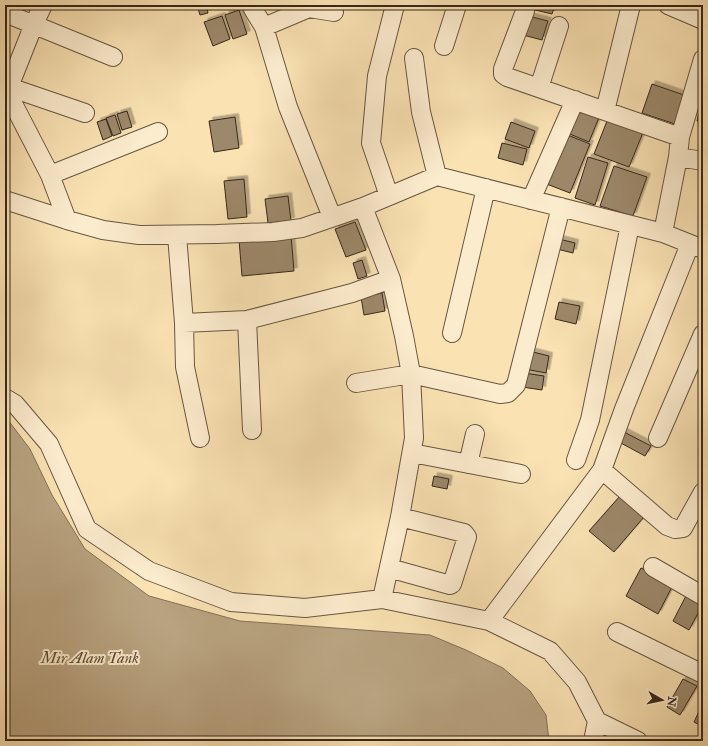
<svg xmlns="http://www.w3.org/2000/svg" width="708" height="746" font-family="'IM FELL Double Pica',serif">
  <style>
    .water { fill: #b8a27f; stroke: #847157 }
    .building { fill: #9c886a; stroke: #37271a; filter: url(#shadow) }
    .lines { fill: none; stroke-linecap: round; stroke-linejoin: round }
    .minor-casing { stroke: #685640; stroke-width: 20 }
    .minor { stroke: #fcecce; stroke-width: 18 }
    .labels { text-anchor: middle; stroke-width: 4; stroke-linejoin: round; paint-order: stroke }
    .water-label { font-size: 16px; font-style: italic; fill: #5e4c38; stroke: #fcecce }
  </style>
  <defs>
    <filter id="shadow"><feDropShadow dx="3.5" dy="-3.5" stdDeviation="0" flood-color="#0004"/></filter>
  </defs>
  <rect width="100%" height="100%" fill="#fae2b3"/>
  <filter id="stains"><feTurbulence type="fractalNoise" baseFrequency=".005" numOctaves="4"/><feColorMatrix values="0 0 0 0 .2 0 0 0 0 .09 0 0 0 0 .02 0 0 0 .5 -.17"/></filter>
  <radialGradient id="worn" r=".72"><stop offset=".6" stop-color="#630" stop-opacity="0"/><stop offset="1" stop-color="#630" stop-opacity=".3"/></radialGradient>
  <path class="water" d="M5 416 30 449 52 495 85 549 149 596 240 621 430 635 466 650 503 668 530 691 546 715 549 741H5Z"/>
  <path class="building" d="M197 5H206L208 13 200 15Z
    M536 5H555L552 14 535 10Z
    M239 10 247 34 233 39 225 15Z
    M222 16 230 39 213 46 204 22Z
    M528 16 548 21 542 40 523 35Z
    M652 84 684 95 675 124 642 113Z
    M701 102H703V122L697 121Z
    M577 106 600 115 589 142 565 132Z
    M127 111 132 127 122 130 117 114Z
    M115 115 121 133 113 136 106 118Z
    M609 116 644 130 629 167 594 154Z
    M235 117 239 148 214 152 209 121Z
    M106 119 112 136 103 140 97 122Z
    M511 122 535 131 529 148 505 139Z
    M565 134 590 144 570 193 544 183Z
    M502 143 527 149 523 165 498 158Z
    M588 157 608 163 595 205 575 198Z
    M614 166 647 177 633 216 600 206Z
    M244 179 247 217 228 219 224 181Z
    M288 196 291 221 268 223 265 199Z
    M355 222 366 250 346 257 335 229Z
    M291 235 294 271 242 276 239 240Z
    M555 238 575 243 573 253 553 248Z
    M362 260 367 276 358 279 353 263Z
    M382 293 385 311 364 315 361 297Z
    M559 302 580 306 576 324 555 319Z
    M529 351 549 356 546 373 525 369Z
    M524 373 544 376 542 390 522 387Z
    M624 432 651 446 645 456 619 442Z
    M434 476 449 479 447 489 432 486Z
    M620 496 644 517 614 552 589 531Z
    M641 568 673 585 658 614 626 596Z
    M688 592 703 604 689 630 673 621Z
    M683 679 697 686 680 715 667 707Z
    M701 707 703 708V727L694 722Z"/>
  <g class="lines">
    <defs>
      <path id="minor" d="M43 5 34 24 7 92 50 175 67 220 103 230 139 235 217 234 273 232 302 228 363 207 437 176 663 233 703 249
        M253 5V9L264 27 288 107 332 217
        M668 5 703 20
        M525 11 503 69V74L507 77 605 111 680 137
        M5 13 113 57
        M264 27 309 8 334 12
        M444 46 457 5
        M414 58 421 112 437 176
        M9 87 85 113
        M539 88 559 26
        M605 111 631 5
        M678 157 703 161
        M50 175 158 132
        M389 196 371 143 377 76 395 5
        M5 200 67 220
        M531 200 575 100
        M363 207 391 279 404 336 411 374 414 438 400 517 382 599
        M663 233 678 157 680 137 703 59
        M177 235 184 323 185 367 200 438
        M247 320 252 430
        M184 323 247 320 352 293 391 279
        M452 333 486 188
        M356 383 411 374 500 394 508 393 516 385 561 207
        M5 398 15 404 49 444 87 529 149 571 231 602 305 608 382 599 489 621 550 651 577 682 597 721 593 741
        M658 438 703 334
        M412 453 521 474
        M576 460 590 420 630 225
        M468 464 475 434
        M602 470 667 526 675 529 683 528 703 492
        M653 567 703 596
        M389 568 450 585 452 584 467 537 464 533 400 517
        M489 621 602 470 624 409 690 244
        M617 632 703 674
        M597 721 638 741"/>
    </defs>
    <use href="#minor" class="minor-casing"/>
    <use href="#minor" class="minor"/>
  </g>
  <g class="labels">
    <g class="water-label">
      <text x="90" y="663">Mir Alam Tank</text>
    </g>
  </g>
  <rect width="708" height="746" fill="none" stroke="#fae2b3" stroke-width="20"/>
  <rect x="6" y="6" width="696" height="734" fill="none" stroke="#37271a" stroke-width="2"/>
  <rect x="10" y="10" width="688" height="726" fill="none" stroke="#37271a"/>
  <g transform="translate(662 700) rotate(99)" stroke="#fcecce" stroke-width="3" paint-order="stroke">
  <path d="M0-3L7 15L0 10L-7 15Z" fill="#37271a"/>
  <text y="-6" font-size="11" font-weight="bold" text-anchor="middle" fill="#37271a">N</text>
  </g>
  <rect width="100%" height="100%" filter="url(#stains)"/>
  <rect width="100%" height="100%" fill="url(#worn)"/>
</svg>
